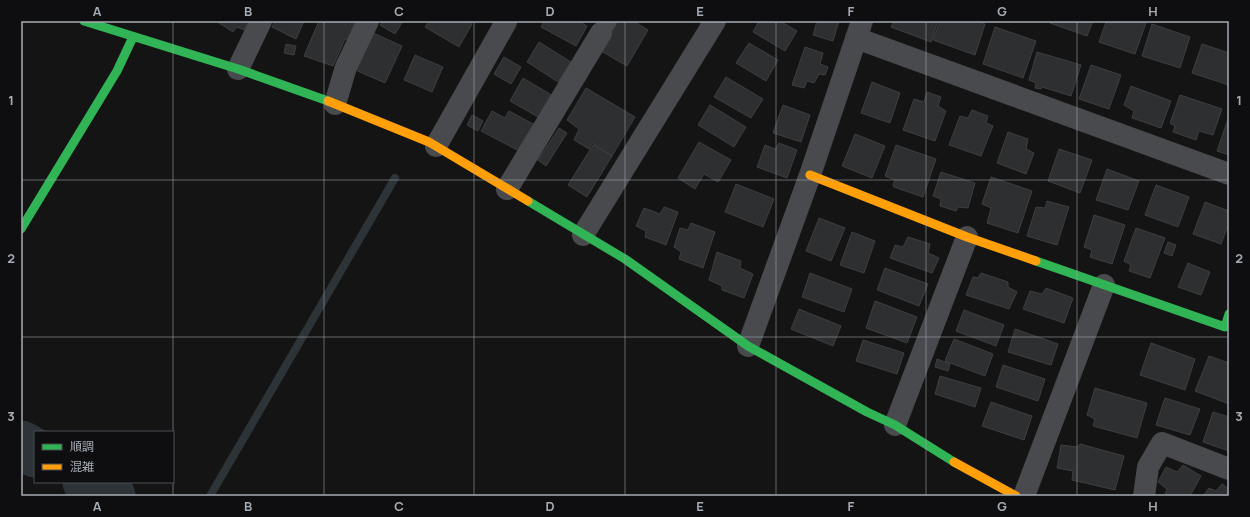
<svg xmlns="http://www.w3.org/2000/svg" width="1250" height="517" font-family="Manrope,'Noto Sans JP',sans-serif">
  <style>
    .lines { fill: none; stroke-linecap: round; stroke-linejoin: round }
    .stream { stroke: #2c3438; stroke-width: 8 }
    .river { stroke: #2c3438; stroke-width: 49 }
    .building { fill: #2e2f30; stroke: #3c3e40 }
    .lane { stroke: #484a4d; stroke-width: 14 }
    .street { stroke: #484a4d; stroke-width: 22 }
    .fast { stroke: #30b455; stroke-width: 9 }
    .slow { stroke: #ff9f0a; stroke-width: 9 }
    .grid { fill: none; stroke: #a6acb4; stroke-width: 1; stroke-opacity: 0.55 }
    .neatline { fill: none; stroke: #a6acb4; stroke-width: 1.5 }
    .grid-label { font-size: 13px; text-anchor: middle; font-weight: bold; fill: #a6acb4 }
  </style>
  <rect width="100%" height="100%" fill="#141414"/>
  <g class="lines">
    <path class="stream" d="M210 496 395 178"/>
    <path class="river" d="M21 445 35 453
      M87 482 111 496"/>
  </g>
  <path class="building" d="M216 21H248L244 30 237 27 233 32Z
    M275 21H304L296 39 272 27Z
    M319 21H352L358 24 350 40 345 39 333 66 304 56Z
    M383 21H403L395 34 380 25Z
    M429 21H467L472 24 459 47 425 27Z
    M544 21H578L587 26 576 46 541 27Z
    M618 21H633L648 30 627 66 601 51Z
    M759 21H780L797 31 785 51 753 32Z
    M817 21H839L833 41 813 35Z
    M894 21H938L931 42 891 27Z
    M940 21H977L985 24 975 55 933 40Z
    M1051 21H1093L1087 36 1050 23Z
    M1115 21H1139L1146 23 1135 54 1099 42 1106 22 1114 24Z
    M1152 24 1190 37 1180 68 1142 56Z
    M995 27 1036 41 1023 78 983 64Z
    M371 32 402 46 385 83 353 69Z
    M539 42 571 62 558 82 527 62Z
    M749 43 778 60 766 81 736 63Z
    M286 44 296 46 294 55 284 53Z
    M1202 44 1229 53V85L1192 73Z
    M805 47 823 53 820 64 828 67 825 75 819 74 814 83 807 81 804 88 792 85Z
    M1037 52 1081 65 1071 96 1042 87 1041 89 1035 88 1036 83 1029 80Z
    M415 55 443 67 432 92 404 80Z
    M504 57 521 67 511 84 494 74Z
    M1091 65 1121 75 1109 109 1079 99Z
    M726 77 763 99 751 118 714 97Z
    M523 78 553 96 540 118 510 101Z
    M872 82 900 93 890 123 861 113Z
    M1131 86 1171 101 1161 128 1132 118 1134 111 1124 105Z
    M586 88 635 117 612 156 592 143 589 149 574 140 579 129 567 120Z
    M927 92 941 97 938 106 946 111 935 141 903 130 914 99 924 102Z
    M1180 95 1222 109 1213 135 1199 131 1196 140 1173 132 1175 126 1170 123Z
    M710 105 746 127 734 147 698 125Z
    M783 105 810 115 801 142 773 133Z
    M972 110 988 116 986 123 993 126 981 156 949 145 960 116 968 118Z
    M492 111 505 118 509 111 535 125 521 152 481 131Z
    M472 115 483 121 478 131 467 125Z
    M1229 116V155L1217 151Z
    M559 128 567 133 546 166 538 160Z
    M1008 132 1028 139 1026 149 1034 153 1026 174 997 163Z
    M855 134 885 146 872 178 842 166Z
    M699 142 731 160 718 182 704 174 695 189 678 178Z
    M779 143 797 150 787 178 757 167 765 145 775 149Z
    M593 145 612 156 587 197 568 185Z
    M896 145 936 159 923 197 894 187 893 185 895 180 885 176Z
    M1059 149 1092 160 1080 193 1048 181Z
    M1107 169 1139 181 1128 210 1096 200Z
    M941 172 975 183 968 208 958 207 956 211 940 206 941 199 933 196Z
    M991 177 1032 191 1018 233 987 223 991 208 982 204Z
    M736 184 774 199 763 227 725 212Z
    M1156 185 1189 197 1178 227 1145 215Z
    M1047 201 1069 207 1057 245 1027 236 1036 207 1045 208Z
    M1205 202 1229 211V223L1221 244 1193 234Z
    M664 207 678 212 666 245 645 237 646 231 636 226 644 208 660 214Z
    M1094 215 1125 225 1112 264 1090 257 1092 250 1084 247Z
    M819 218 845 228 831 261 806 251Z
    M691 223 715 232 703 268 679 259 681 252 674 247 680 228 688 230Z
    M1136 228 1165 238 1150 278 1129 271 1131 265 1124 261Z
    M852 232 875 241 864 273 840 265Z
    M908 237 930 244 928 253 939 258 932 273 890 258 895 245 903 247Z
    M1168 242 1176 245 1172 256 1164 253Z
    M717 252 741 261 740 268 753 274 744 298 722 290V286L709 280Z
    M1188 263 1210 272 1201 295 1178 287Z
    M885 268 928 284 919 306 877 290Z
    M810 273 852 289 844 312 802 297Z
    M981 273 1008 282V287L1017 292 1009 309 966 295 973 277 978 278Z
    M1046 288 1073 298 1064 323 1023 309 1030 291 1042 294Z
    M875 301 917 317 907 343 866 328Z
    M799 309 841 326 833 346 791 329Z
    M964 310 1004 325 996 346 956 331Z
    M1015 329 1058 344 1051 365 1008 352Z
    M954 339 993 354 985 376 945 361Z
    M863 340 904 353 897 374 856 361Z
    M1151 343 1195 359 1185 390 1140 375Z
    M1209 356 1229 363V404L1195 391Z
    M937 359 950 364 948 371 935 367Z
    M1003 365 1045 379 1038 401 996 387Z
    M940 376 981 388 975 407 935 394Z
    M1095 388 1147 403 1137 438 1093 426 1095 419 1087 415Z
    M1165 398 1200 409 1190 435 1156 425Z
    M991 402 1032 416 1024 440 982 426Z
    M1213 412 1229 417V451L1203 442Z
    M1080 444 1124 456 1115 490 1072 480 1073 471 1057 468 1061 445 1078 447Z
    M1183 465 1201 476 1190 496H1170L1165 494 1167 489 1158 482 1166 467 1177 472Z
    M1222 484 1229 489 1228 496H1203L1209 488 1216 491Z"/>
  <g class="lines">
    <path class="lane" d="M601 33 606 27 610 21"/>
    <path class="street" d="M856 38 1229 174
      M238 69 261 21
      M335 104 346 67 368 21
      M436 146 506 22
      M507 189 601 33
      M583 235 715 21
      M748 346 810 175 862 21
      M895 425 967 237
      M1024 496 1104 285
      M1144 496 1148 467 1162 443 1229 469"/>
    <path class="fast" d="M84 21 238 69 328 101
      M528 201 625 259 748 346 867 412 895 425 954 462
      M21 229 117 71 133 37
      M1036 261 1225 327 1229 314"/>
    <path class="slow" d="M328 101 429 142 528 201
      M810 175 967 237 1036 261
      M954 462 1016 496"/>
  </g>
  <path class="grid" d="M173 21V432M324 21V496M474 21V496M625 21V496M776 21V496M926 21V496M1077 21V496M21 180H1229M21 337H1229M173 482V496"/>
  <rect width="1250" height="517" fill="none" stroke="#0e0e10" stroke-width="44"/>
  <rect x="34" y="431" width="140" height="52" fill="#0e0e10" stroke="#4b4d52"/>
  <rect x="42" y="444" width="20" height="6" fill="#30b455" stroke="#4b4d52"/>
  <text x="70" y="451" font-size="12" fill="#a6acb4">順調</text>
  <rect x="42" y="464" width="20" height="6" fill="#ff9f0a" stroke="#4b4d52"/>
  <text x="70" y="471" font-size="12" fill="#a6acb4">混雑</text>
  <rect x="22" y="22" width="1206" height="473" class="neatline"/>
  <g class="grid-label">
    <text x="97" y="16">A</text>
    <text x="248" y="16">B</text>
    <text x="399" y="16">C</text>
    <text x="550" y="16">D</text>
    <text x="700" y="16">E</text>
    <text x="851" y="16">F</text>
    <text x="1002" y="16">G</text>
    <text x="1153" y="16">H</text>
    <text x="11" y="105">1</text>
    <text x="1239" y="105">1</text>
    <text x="11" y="263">2</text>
    <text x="1239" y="263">2</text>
    <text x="11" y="421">3</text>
    <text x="1239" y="421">3</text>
    <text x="97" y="511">A</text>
    <text x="248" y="511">B</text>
    <text x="399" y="511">C</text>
    <text x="550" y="511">D</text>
    <text x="700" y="511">E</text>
    <text x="851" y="511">F</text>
    <text x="1002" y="511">G</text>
    <text x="1153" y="511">H</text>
  </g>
</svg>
